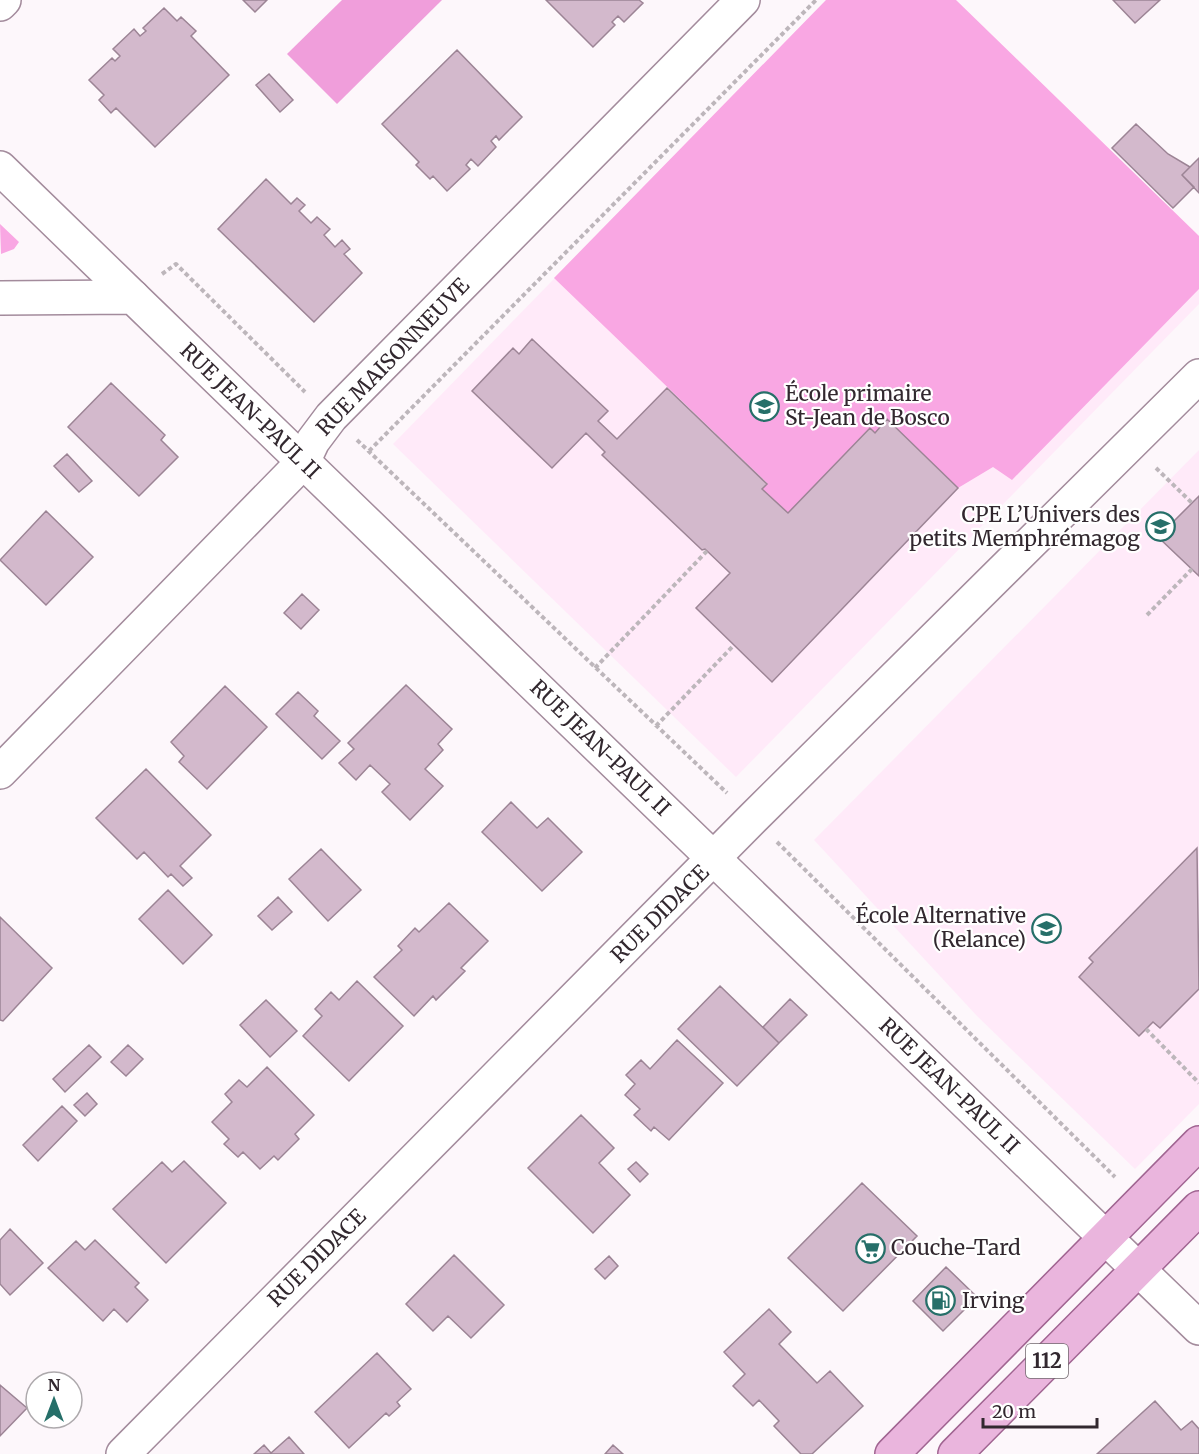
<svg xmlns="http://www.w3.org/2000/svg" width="1199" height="1454" font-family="Merriweather,serif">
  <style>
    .built { fill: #ffeaf9 }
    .green { fill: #f9a7e3 }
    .forest { fill: #f09edb }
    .building { fill: #d3b9cc; stroke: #9c8495; stroke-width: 1.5 }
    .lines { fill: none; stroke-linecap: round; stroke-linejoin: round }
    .street-casing { stroke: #a38b9c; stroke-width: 36 }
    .secondary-casing { stroke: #a38b9c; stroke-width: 36 }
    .primary-casing { stroke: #a06491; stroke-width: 36 }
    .path { stroke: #bdb6bb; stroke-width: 4; stroke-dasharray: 4.5 3; stroke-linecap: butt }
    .street { stroke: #fff; stroke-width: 33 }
    .secondary { stroke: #fff; stroke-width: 33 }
    .primary { stroke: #eab5dd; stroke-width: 33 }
    .labels { text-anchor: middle; stroke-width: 4.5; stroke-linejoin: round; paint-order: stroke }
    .shield { fill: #fff; stroke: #70686d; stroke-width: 1.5 }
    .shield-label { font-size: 20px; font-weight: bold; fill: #32282f }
    .street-label { font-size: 21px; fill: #32282f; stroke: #fff }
    .poi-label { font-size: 21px; fill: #32282f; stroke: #fff; text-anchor: start }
  </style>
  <rect width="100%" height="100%" fill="#fdf7fb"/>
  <path class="built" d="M826 0H956L1199 236V304L736 777 393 444Z
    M1199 450V1104L1135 1169 977 1016 814 840Z"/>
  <path class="green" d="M826 0H956L1199 236V289L1012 480 993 467 958 488 887 420 875 433 870 429 788 513 762 489 767 483 554 278Z
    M0 224 19 242 14 249 1 254Z"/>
  <path class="forest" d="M342 0H442L337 104 287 54Z"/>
  <path class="building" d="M243 0H267L255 12Z
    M546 0H639L643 3 624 22 618 16 612 22 615 25 593 47Z
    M1113 0H1160L1135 23Z
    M164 8 177 21 181 17 196 31 191 36 229 75 155 147 116 108 111 113 99 100 104 95 89 80 112 58 115 61 120 56 113 49 134 29 140 36 146 31 143 28Z
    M457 50 522 117 499 140 496 136 491 141 496 147 478 166 471 159 466 165 470 169 447 191 433 176 430 179 416 165 419 162 382 124Z
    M269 74 293 100 280 112 256 85Z
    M1136 124 1168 154 1190 167 1182 175 1194 187 1173 208 1112 148Z
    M1199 158V193L1182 175Z
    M266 179 291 204 297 198 305 205 299 211 311 223 317 217 330 229 324 235 335 247 342 240 350 249 344 254 362 273 314 322 218 229Z
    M532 339 608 411 598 421 617 439 667 388 767 484 762 489 788 513 870 428 875 433 887 419 958 488 772 682 696 608 730 573 705 549 702 550 602 455 605 452 586 433 552 468 472 391 513 348 519 354Z
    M111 383 165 435 161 440 178 457 139 496 68 427Z
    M67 454 92 481 79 492 54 466Z
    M1199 496V576L1158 537Z
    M46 511 93 557 46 605 0 560Z
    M302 594 319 610 301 629 284 613Z
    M406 685 452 729 438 744 443 750 425 769 443 786 410 820 382 792 390 784 370 765 356 780 339 763 354 749 348 743Z
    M225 686 267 727 207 789 179 762 184 756 171 742Z
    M298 692 318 711 314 716 340 741 322 759 276 714Z
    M146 769 211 835 180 866 192 878 183 886 171 874 168 877 144 852 137 859 96 818Z
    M511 802 537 828 548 818 582 852 542 891 482 832Z
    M1197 848 1199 989 1160 1028 1153 1022 1139 1036 1079 977 1093 962 1089 958Z
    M321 849 361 890 328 921 289 879Z
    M168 890 212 935 183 964 139 919Z
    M278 897 292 912 272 930 258 916Z
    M449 903 488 941 461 968 465 971 436 1000 433 996 414 1016 374 977 402 950 398 946 415 928 419 932Z
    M0 917 52 968 3 1021 0 1020Z
    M357 981 403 1026 349 1081 303 1036 322 1016 315 1009 331 992 339 1000Z
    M720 986 779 1043 737 1086 678 1029Z
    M790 999 807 1015 779 1043 763 1027Z
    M266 1000 297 1031 270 1057 240 1025Z
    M677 1040 723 1083 669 1140 654 1127 651 1131 634 1115 640 1109 625 1095 635 1084 626 1075 641 1060 650 1069Z
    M89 1045 101 1057 65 1092 53 1079Z
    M128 1045 143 1059 126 1076 111 1062Z
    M267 1067 314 1115 295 1134 299 1139 278 1160 274 1156 260 1169 243 1152 238 1157 224 1144 229 1139 212 1122 232 1102 225 1094 239 1080 247 1087Z
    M87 1093 97 1104 85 1116 74 1105Z
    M62 1106 77 1121 38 1161 23 1145Z
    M581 1115 614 1148 599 1163 630 1195 593 1233 528 1168Z
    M184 1161 226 1203 166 1263 113 1209 162 1162 172 1172Z
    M636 1162 648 1174 640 1182 628 1169Z
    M862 1183 917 1236 843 1311 788 1258Z
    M10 1229 43 1263 10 1295 0 1284V1240Z
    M95 1240 139 1283 135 1287 148 1300 127 1322 114 1309 103 1321 48 1268 76 1241 85 1250Z
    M454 1255 504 1305 471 1338 448 1316 433 1331 406 1304Z
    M609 1256 618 1266 605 1279 595 1269Z
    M946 1267 977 1297 943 1331 913 1301Z
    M769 1309 791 1332 779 1344 817 1383 830 1371 863 1406 812 1454H801L774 1426 779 1421 759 1400 753 1406 733 1386 745 1374 724 1352Z
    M377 1353 411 1389 397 1402 400 1406 389 1416 386 1413 349 1448 315 1412Z
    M0 1385 27 1408 0 1436Z
    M1155 1401 1181 1430 1192 1421 1199 1429V1454H1097Z
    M289 1437 304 1454H254L264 1445 271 1453Z
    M613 1445 623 1454H605Z"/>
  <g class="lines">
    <defs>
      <path id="street" d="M0 4 4 0
        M0 168 133 297
        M0 772 303 462 313 441 331 417 743 0
        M1138 1269 1199 1328
        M123 1454 753 818 1199 376"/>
      <path id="secondary" d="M0 298 133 297 1138 1269"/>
      <path id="primary" d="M892 1454 1199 1143
        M955 1454 1199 1208"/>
    </defs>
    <use href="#street" class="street-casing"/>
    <use href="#secondary" class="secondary-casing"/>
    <use href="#primary" class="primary-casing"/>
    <path class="path" d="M162 274 176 264 305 392
      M357 440 727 793
      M369 451 816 0
      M1156 468 1192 503
      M1147 615 1192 569
      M595 668 707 551
      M656 726 734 645
      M777 842 1115 1177
      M1146 1029 1199 1083"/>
    <use href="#street" class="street"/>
    <use href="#secondary" class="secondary"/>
    <use href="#primary" class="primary"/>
  </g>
  <defs>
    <symbol id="school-ring" viewBox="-11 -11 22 22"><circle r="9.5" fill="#fff" stroke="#266f69" stroke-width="1.5"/><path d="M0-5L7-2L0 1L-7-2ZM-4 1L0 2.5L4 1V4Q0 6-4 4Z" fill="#266f69"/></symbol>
    <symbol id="supermarket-ring" viewBox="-11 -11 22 22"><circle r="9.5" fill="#fff" stroke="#266f69" stroke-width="1.5"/><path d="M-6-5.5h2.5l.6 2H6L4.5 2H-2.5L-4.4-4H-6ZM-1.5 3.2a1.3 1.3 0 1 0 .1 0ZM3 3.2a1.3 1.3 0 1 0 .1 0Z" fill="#266f69"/></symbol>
    <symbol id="fuel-ring" viewBox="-11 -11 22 22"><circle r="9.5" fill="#fff" stroke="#266f69" stroke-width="1.5"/><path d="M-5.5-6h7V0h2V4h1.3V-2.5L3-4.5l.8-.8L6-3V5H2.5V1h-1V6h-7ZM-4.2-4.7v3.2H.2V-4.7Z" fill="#266f69"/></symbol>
  </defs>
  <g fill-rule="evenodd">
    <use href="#school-ring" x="748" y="390" width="33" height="33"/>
    <use href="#school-ring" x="1144" y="510" width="33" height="33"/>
    <use href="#school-ring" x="1030" y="912" width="33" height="33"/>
    <use href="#supermarket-ring" x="854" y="1232" width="33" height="33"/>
    <use href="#fuel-ring" x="924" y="1284" width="33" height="33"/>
  </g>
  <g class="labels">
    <rect class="shield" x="1026" y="1344" width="42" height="34" rx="4.5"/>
    <g class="shield-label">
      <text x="1047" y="1368">112</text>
    </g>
    <g class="street-label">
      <text transform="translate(393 357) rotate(-46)" y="7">RUE MAISONNEUVE</text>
      <text transform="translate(250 411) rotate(44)" y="7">RUE JEAN-PAUL II</text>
      <text transform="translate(600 748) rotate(44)" y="7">RUE JEAN-PAUL II</text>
      <text transform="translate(660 914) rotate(-45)" y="7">RUE DIDACE</text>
      <text transform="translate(949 1086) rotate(44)" y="7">RUE JEAN-PAUL II</text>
      <text transform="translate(317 1258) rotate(-45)" y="7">RUE DIDACE</text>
    </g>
    <g class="poi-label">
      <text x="785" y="401">École primaire<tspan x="785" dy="24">St-Jean de Bosco</tspan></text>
      <text x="1140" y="522" text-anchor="end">CPE L’Univers des<tspan x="1140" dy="24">petits Memphrémagog</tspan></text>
      <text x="1026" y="923" text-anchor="end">École Alternative<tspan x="1026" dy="24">(Relance)</tspan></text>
      <text x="891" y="1255">Couche-Tard</text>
      <text x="962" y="1308">Irving</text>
    </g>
  </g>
  <g transform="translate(54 1400)"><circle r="28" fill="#ffffff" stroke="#ada9ac" stroke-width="1.5"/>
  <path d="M0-4.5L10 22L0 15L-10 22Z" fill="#266f69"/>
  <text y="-9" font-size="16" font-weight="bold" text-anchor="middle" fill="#32282f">N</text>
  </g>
  <path d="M983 1418v9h114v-9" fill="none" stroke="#32282f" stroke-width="3"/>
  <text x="992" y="1418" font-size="18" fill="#32282f" stroke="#ffffff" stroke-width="4.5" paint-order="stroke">20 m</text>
</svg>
